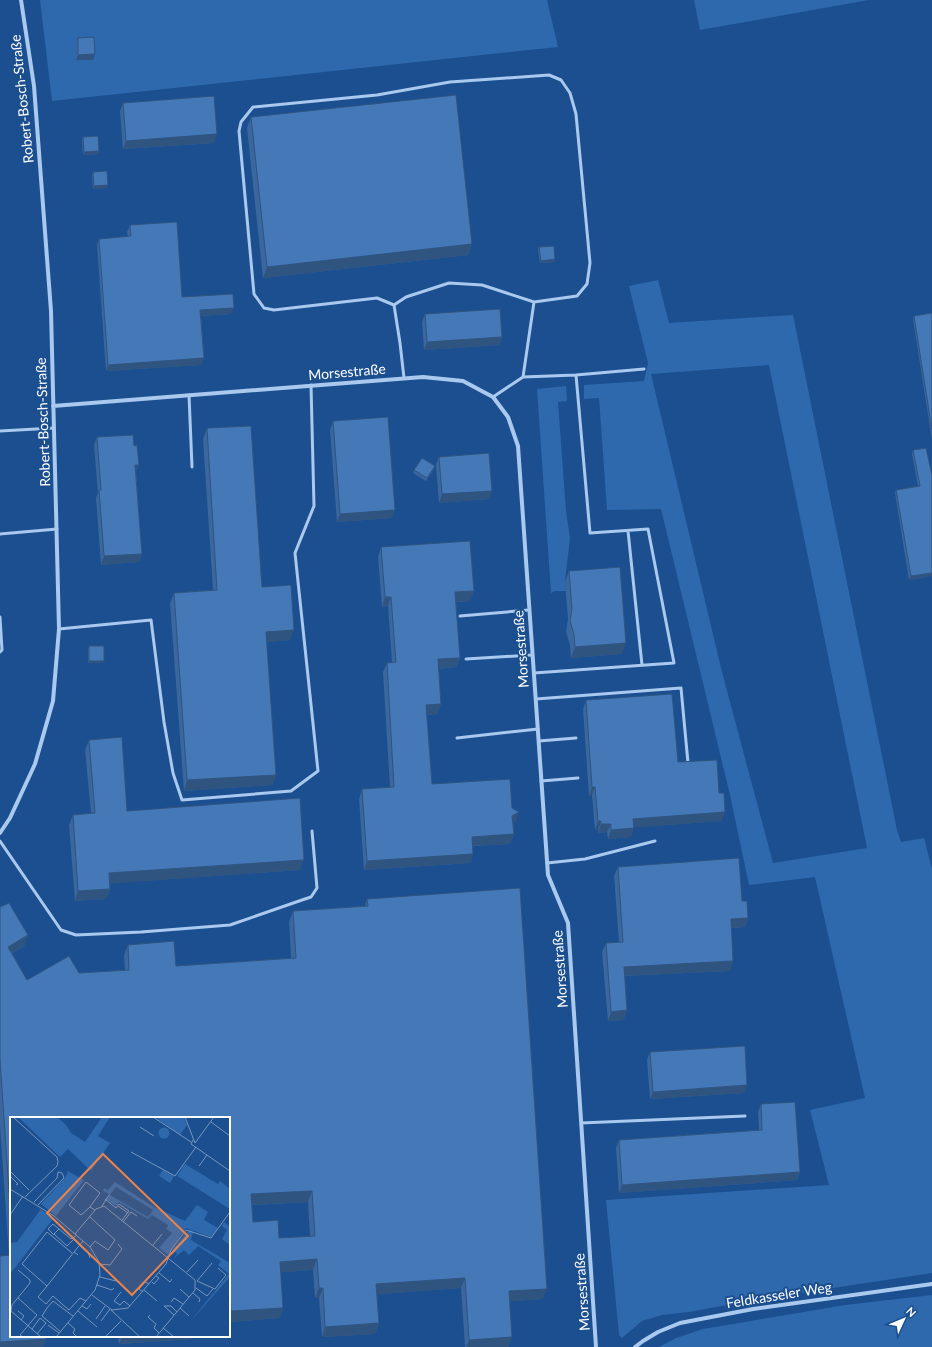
<svg xmlns="http://www.w3.org/2000/svg" width="932" height="1347" font-family="Lato,sans-serif">
  <style>
    .green { fill: #2e69ad; fill-rule: evenodd }
    .lines { fill: none; stroke-linecap: round; stroke-linejoin: round }
    .lane { stroke: #a9c9ee; stroke-width: 3 }
    .street { stroke: #a9c9ee; stroke-width: 4 }
    .wall { fill: #3a679d; fill-rule: evenodd }
    .shaded-wall { fill: #305480 }
    .building { fill: #4478b7; stroke: #305480; fill-rule: evenodd }
    .labels { text-anchor: middle; stroke-width: 4; stroke-linejoin: round; paint-order: stroke }
    .street-label { font-size: 14px; fill: #fff; stroke: #1b4f8f }
    .inset-road { fill: none; stroke: #7695bc; stroke-width: 1 }
    .view { fill: #ee8249; fill-opacity: 0.15; stroke: #ee8249; stroke-width: 2 }
    .inset-edge { fill: none; stroke: #fff; stroke-width: 2 }
  </style>
  <rect width="100%" height="100%" fill="#1b4f8f"/>
  <path class="green" d="M40 0H547L558 47 52 101Z
    M694 0H869L700 30Z
    M658 280 669 323 793 315 897 830 901 842 924 838 932 869V1273L754 1300 689 1312 662 1315 642 1321 622 1338 619 1335 606 1200 829 1185 810 1110 865 1098 815 877 749 885 730 795 661 509 607 510 599 398 584 399V385L644 381 648 363 629 286ZM769 365 867 848 773 863 722 672 651 374Z
    M566 386 567 401 558 402 566 511 570 538 565 581 566 591H555L551 593 537 389Z
    M932 1295V1347H659L676 1338 703 1329 845 1305Z"/>
  <g class="lines">
    <path class="lane" d="M394 305 406 297 449 283 482 285 534 302 577 296 587 284 590 263 576 114 570 93 561 80 549 75 450 82 377 95 253 107 241 122 239 131 254 294 264 308 274 310 377 298 394 305 400 343 404 378
      M523 377 534 302
      M189 395 192 467
      M493 397 523 377 576 375 644 369
      M0 431 54 428
      M628 531 642 665
      M0 534 57 529
      M460 616 529 610
      M0 617 2 650 0 652
      M59 629 151 620 164 722 173 773 182 800 291 791 318 771 295 553 314 506 311 385
      M466 659 532 655
      M534 673 674 663 648 529 590 533 576 375
      M536 699 681 688 688 763
      M457 738 538 729
      M539 741 576 738
      M541 781 578 778
      M0 841 61 930 76 935 141 932 230 925 302 900 311 897 317 888 312 831
      M547 863 585 859 655 841
      M581 1123 745 1116"/>
    <path class="street" d="M53 406 423 377 463 381 493 397 508 417 518 446 548 875 568 923 596 1347
      M0 833 10 818 35 764 53 701 59 629 51 311 34 86 21 0
      M635 1347 643 1341 658 1332 680 1323 753 1309 932 1284"/>
  </g>
  <path class="wall" d="M78 38 93 60H76V43Z
    M123 103 214 143 123 149 120 111Z
    M251 117 472 244 468 255 263 278 247 128Z
    M83 137 99 151 98 154 83 155 82 140Z
    M93 172 107 188 93 189 92 175Z
    M130 225 182 297 231 314 201 316 204 358 201 365 106 371 97 245 99 239 128 237 127 232Z
    M539 247 555 259 554 262 540 263 538 250Z
    M932 313V440L913 319 914 316Z
    M425 314 502 337 499 345 424 350 422 322Z
    M333 421 392 518 337 522 330 430Z
    M207 428 262 587 290 640 266 642 276 775 272 785 184 791 170 603 174 593 213 590 203 439Z
    M97 437 134 446 139 465 136 472 142 554 139 562 101 565 96 498 98 493 94 445Z
    M913 450 932 475V576L909 580 895 493 896 490 918 486 912 454Z
    M439 457 489 499 439 503 436 465Z
    M434 469 426 481 413 473 414 470Z
    M381 547 474 591 470 601 456 602 460 658 456 667 438 669 441 704 437 714 427 715 432 784 512 808 516 821 513 823 514 834 510 844 473 846V854L470 863 364 870 359 799 362 789 390 787 383 672 387 663 392 662 388 606 382 607 378 557Z
    M569 571 622 654 571 658 570 645 566 632 568 619 565 582Z
    M89 646 103 663H88V649Z
    M586 700 678 762 719 793 722 821 634 827 631 837 608 839 607 832 598 833V830H595L592 795 589 796 583 709Z
    M89 740 127 811 300 870 110 883V889L106 899 75 901 69 825 73 815 91 813 85 750Z
    M618 867 742 901 748 918 745 927 731 928 733 961 730 971 624 976V1020L608 1021 602 952 606 943 619 942 614 876Z
    M367 899 543 1299 509 1301 512 1337 508 1347H465L461 1288 377 1294 379 1323 375 1334 322 1337 319 1298H315L313 1270 281 1272 280 1318 229 1322V1118H11V1336L46 1339 43 1347H0L9 1256 0 1126V907L28 935 24 946 12 953 27 980 79 973 125 970 124 955 128 945 176 966 291 958 289 922 293 911 365 906ZM308 1202 310 1237 279 1238 253 1222 252 1205Z
    M650 1052 744 1093 650 1099 647 1060Z
    M761 1104 800 1172 797 1180 619 1193 616 1148 619 1140 759 1130 758 1112Z
    M118 1336H193L192 1339 119 1344Z"/>
  <path class="shaded-wall" d="M95 54 93 60H76L78 55Z
    M217 134 214 143 123 149 126 141Z
    M99 151 98 154 83 155 84 152Z
    M108 185 107 188 93 189 94 186Z
    M472 244 468 255 263 278 267 267Z
    M555 259 554 262 540 263 541 261Z
    M234 308 231 314 198 316 200 310Z
    M502 337 499 345 424 350 427 342Z
    M204 358 201 365 106 371 108 365Z
    M135 465H139L136 473Z
    M492 491 489 499 439 503 442 494Z
    M395 510 392 518 337 522 340 514Z
    M142 554 139 562 101 565 104 556Z
    M932 573V576L909 580 911 576Z
    M474 591 470 601 452 602 455 592Z
    M385 597H391L388 606 382 607Z
    M294 630 290 640 262 643 266 632Z
    M626 643 622 654 571 658 575 647Z
    M460 658 456 667 434 669 438 659Z
    M89 661H104L103 663H88Z
    M441 704 437 714 423 715 426 705Z
    M276 775 272 785 184 791 187 780Z
    M592 787H595L592 795 589 796Z
    M519 812 516 821 509 826 512 816Z
    M725 812 722 821 630 828 633 819Z
    M598 821H601L598 830H595Z
    M601 824H611L607 832 598 833Z
    M634 828 631 837 608 839 611 830Z
    M514 834 510 844 469 846 472 837Z
    M473 854 470 863 364 870 367 861Z
    M304 860 300 870 105 884 109 873Z
    M110 889 106 899 75 901 78 891Z
    M748 918 745 927 728 928 731 919Z
    M28 935 24 946 4 957 8 947Z
    M733 961 730 971 620 976 624 967Z
    M627 1010 624 1020 608 1021 611 1012Z
    M747 1085 744 1093 650 1099 653 1092Z
    M800 1172 797 1180 619 1193 622 1185Z
    M312 1191 308 1202 247 1205 251 1194Z
    M317 1259 313 1270 276 1273 280 1262Z
    M465 1278 461 1288 372 1295 376 1284Z
    M319 1288H323L319 1298H315Z
    M547 1289 543 1299 505 1302 509 1291Z
    M283 1308 280 1318 229 1322V1318L231 1311Z
    M379 1323 375 1334 322 1337 325 1327Z
    M122 1336H193L192 1339 119 1344Z
    M512 1337 508 1347H466L469 1340Z
    M46 1339 43 1347H0V1342Z"/>
  <path class="building" d="M94 37 95 54 78 55V38Z
    M456 95 472 244 267 267 251 117Z
    M214 96 217 134 126 141 123 103Z
    M98 136 99 151 84 152 83 137Z
    M107 171 108 185 94 186 93 172Z
    M177 222 182 297 233 294 234 308 200 310 204 358 108 365 99 239 131 236 130 225Z
    M554 246 555 259 541 261 539 247Z
    M500 309 502 337 427 342 425 314Z
    M932 313V430L914 316Z
    M388 417 395 510 340 514 333 421Z
    M251 426 262 587 291 585 294 630 266 632 276 775 187 780 174 593 217 590 207 428Z
    M133 435 134 446 137 445 139 465H135L142 554 104 556 99 490H101L97 437Z
    M926 448 932 475V573L911 576 896 490 920 486 913 450Z
    M489 453 492 491 442 494 439 457Z
    M422 458 435 466 427 478 414 470Z
    M470 541 474 591 455 592 460 658 438 659 441 704 426 705 432 784 510 779 512 808 519 812 512 816 514 834 472 837 473 854 367 861 362 789 394 787 387 663 396 662 391 597H385L381 547Z
    M620 567 626 643 575 647 574 634 570 621 572 609 569 571Z
    M89 646H104V661H89Z
    M672 694 678 762 717 760 719 793H724L725 812 633 819 634 828 611 830V824H601V821H598L595 787H592L586 700Z
    M122 737 127 811 300 798 304 860 109 873 110 889 78 891 73 815 95 813 89 740Z
    M739 858 742 901H747L748 918 731 919 733 961 624 967 627 1010 611 1012 606 943 623 942 618 867Z
    M520 888 547 1289 509 1291 512 1337 469 1340 465 1278 376 1284 379 1323 325 1327 323 1288H319L317 1259 280 1262 283 1308 231 1311 230 1287H229V1118H11V1221L0 1060V907L9 903 28 935 8 947 27 980 69 956 79 973 129 970 128 945 174 941 176 966 296 958 293 911 368 906 367 899ZM312 1191 315 1236 279 1238 278 1220 253 1222 251 1194Z
    M745 1046 747 1085 653 1092 650 1052Z
    M795 1102 800 1172 622 1185 619 1140 762 1130 761 1104Z
    M11 1255V1336H46V1339L0 1342V1256Z"/>
  <g class="labels">
    <g class="street-label">
      <text transform="translate(22 99) rotate(-96)" y="5">Robert-Bosch-Straße</text>
      <text transform="translate(347 372) rotate(-5)" y="5">Morsestraße</text>
      <text transform="translate(43 422) rotate(-92)" y="5">Robert-Bosch-Straße</text>
      <text transform="translate(521 649) rotate(-94)" y="5">Morsestraße</text>
      <text transform="translate(560 969) rotate(-94)" y="5">Morsestraße</text>
      <text transform="translate(582 1292) rotate(-94)" y="5">Morsestraße</text>
      <text transform="translate(779 1295) rotate(-9)" y="5">Feldkasseler Weg</text>
    </g>
  </g>
  <g transform="translate(10 1117)">
    <rect width="220" height="220" fill="#1b4f8f"/>
    <path d="M8 0H47L56 8 61 16 75 25 92 0H100L88 19 100 26 81 54 58 32 50 40ZM145 0H174L177 8 170 18ZM148.5 16a5.5 5.5 0 1 1 11 0a5.5 5.5 0 1 1-11 0ZM175 47 208 67 210 64 220 72V92L167 59ZM153 53 164 59 160 66 149 59ZM58 54 74 63 46 99 31 87 55 61ZM105 65 144 90 175 104 187 88 198 95 194 103 208 111 201 120 176 111 158 138 149 131 162 116 156 112 158 108 142 98 138 102 109 85 106 89 97 83 99 77 93 74 94 71 98 73ZM106 70 143 93 138 100 100 78ZM31 92 43 102 0 157V126L7 125ZM214 105 220 110V128L212 122 217 113 212 109ZM179 113 199 122 183 115 181 123 220 146V160L178 207 219 157 208 148 211 144 188 129 179 138 174 133 163 142 167 137 165 135 162 138 163 132Z" fill="#2e69ad" fill-rule="evenodd"/>
    <path class="inset-road" d="M3 0 47 40 48 45 47 49 15 80M143 0 181 25M175 0 185 26M201 5 220 19M130 10 144 19M183 23 181 27 220 54M185 26 204 0M121 35 165 59 186 30M189 49 197 38M0 54 19 73M0 59 8 67 6 68M0 72 44 99 80 130 89 145 90 158 85 173 46 220M95 82 106 91 109 87 119 94 112 103M24 85 47 61 48 55 52 56 54 61 28 88M92 89 99 78M108 89 118 96M80 90 90 76 76 65 59 88 71 98 80 90 85 93M0 98 13 79M80 100 105 123 98 133 85 124 80 130M113 105 121 95 127 99M65 117 86 92 94 89 185 163V173L146 220M44 118 38 112 43 107 49 112M63 123 57 129 44 117 49 112 61 122 67 118M143 128 152 117M70 129 78 135 80 141M62 136 37 115 12 147 37 169 64 135M68 138 64 135 73 124M89 147 100 148 112 132 108 127M8 153 20 163V166L2 188 1 194 31 220M177 155 188 143M149 156 160 165 162 162M90 160 106 164M187 164 205 172 216 158 208 151M187 164 202 146M142 165 144 167 149 161 146 159M87 168 102 173 104 171M37 169 28 180 36 187 43 179 59 193 70 181 76 184M186 171 197 179 203 172M170 172 179 180M134 173 147 184M111 175 104 184 110 188 114 184 120 189M133 175 129 172 135 165 139 167M183 176 190 182 189 185M82 178 102 193 118 191 156 147 161 133 176 113 201 121 220 95M8 181 27 198 10 218 13 220M161 185 164 181 173 187M72 189 77 192 81 187M170 191 179 199M101 193 130 220M8 194 14 199 11 203M68 194 87 210M140 198 138 200 146 207 144 211 149 216M164 198 154 189H161L167 195M86 202 95 189M91 204 100 192M58 206 65 212 63 216 66 219M38 208 49 216M153 211 164 220M22 212 30 201 36 206 27 217M51 215 32 199 37 191 43 184 63 199M95 220 111 204"/>
    <path class="view" d="M93 37 178 119 122 178 37 96Z"/>
    <rect width="220" height="220" class="inset-edge"/>
  </g>
  <g transform="translate(904 1319) rotate(46)" stroke="#1b4f8f" stroke-width="3" paint-order="stroke">
  <path d="M0-3L7 15L0 10L-7 15Z" fill="#ffffff"/>
  <text y="-6" font-size="11" font-weight="bold" text-anchor="middle" fill="#ffffff">N</text>
  </g>
</svg>
